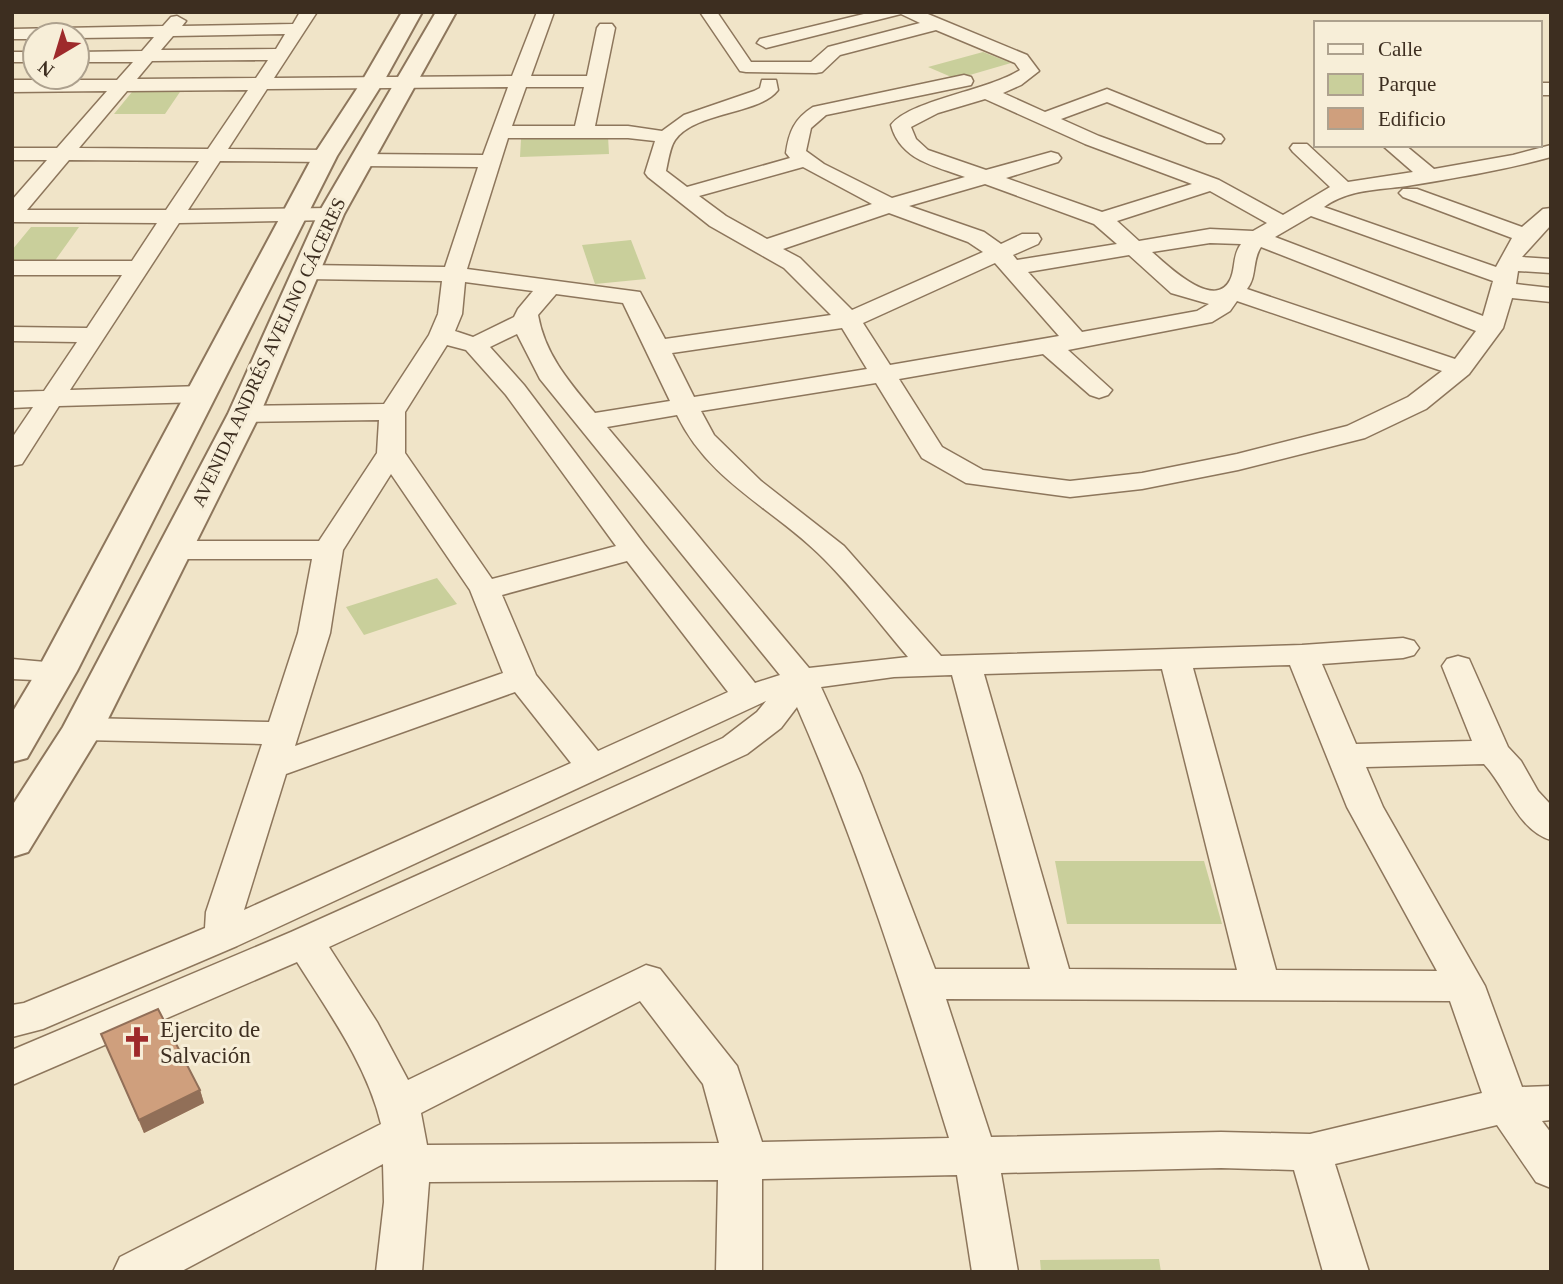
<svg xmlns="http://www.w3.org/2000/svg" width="1563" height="1284" font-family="Georgia,serif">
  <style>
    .green { fill: #c9cf9b }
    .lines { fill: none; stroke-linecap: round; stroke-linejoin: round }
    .minor-casing { stroke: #8d765c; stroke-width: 3 }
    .tertiary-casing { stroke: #8d765c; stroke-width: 4 }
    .minor { fill: #faf1dc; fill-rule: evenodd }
    .tertiary { fill: #faf1dc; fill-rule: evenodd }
    .wall { fill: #b2896c }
    .shaded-wall { fill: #916f58 }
    .building { fill: #cf9f7d; stroke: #916f58; stroke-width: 2 }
    .labels { text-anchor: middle; stroke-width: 6; stroke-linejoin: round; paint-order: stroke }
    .street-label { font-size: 19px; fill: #3d2e20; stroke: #f7eed8 }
    .near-poi-label { font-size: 23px; fill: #3d2e20; stroke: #f7eed8; text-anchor: start }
  </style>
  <rect width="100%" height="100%" fill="#f0e4c8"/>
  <path class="green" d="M983 52 1011 63 956 79 928 67Z
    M184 86 165 114H114L136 87Z
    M608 136 609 154 520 157 521 139Z
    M31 227H79L54 262H12V250Z
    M631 240 646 279 595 284 582 245Z
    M437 578 457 604 364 635 346 607Z
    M1055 861H1204L1222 924H1067Z
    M1159 1259 1161 1272H1041L1040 1260Z"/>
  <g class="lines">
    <defs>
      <path id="minor" d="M300 12H317L274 78 512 76 537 12H554L531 76H587L597 28 600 24H612L615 28 595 126H628L662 131 684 115 754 91 760 88 762 80H776L778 90C759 115 696 111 675 140 670 147 668 162 666 171L687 187 790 158 786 153C789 132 794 119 813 107L964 75 971 77 973 81 971 85 826 115 811 128 806 151 824 164 892 198 965 177C935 166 900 160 891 125 910 100 987 91 1020 70L1015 63 936 30 840 55 822 72 816 73 746 72 740 71 700 12H717L751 62H811L828 47 920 23 901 14 766 48 757 43 760 39 872 12H923L1027 55 1039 71 1021 85 1003 93 1045 112 1107 89 1221 135 1224 139 1221 143H1207L1107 102 1061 119 1099 136 1219 180 1283 215 1330 187 1293 152 1290 148 1293 144H1307L1348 182 1413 172 1382 145H1405L1434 169 1513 155 1551 145V157C1504 170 1455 178 1407 186 1378 190 1349 189 1324 207L1496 267 1512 238 1403 197 1399 193 1403 189H1417L1522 227 1543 209 1551 208V225L1522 257 1551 259V273L1518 271 1516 284 1551 288V302L1512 298 1503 328 1469 374 1426 409 1365 438 1238 470 1142 489 1070 497 966 483 922 458 876 383 701 411 714 435 761 481 844 546 941 656 1302 645 1403 638 1414 641 1419 648 1414 655 1403 658 1322 664 1356 744 1472 741 1442 666 1447 659 1458 656 1469 659 1508 747 1521 761 1538 791 1551 805V840C1518 831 1506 787 1484 764L1366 767 1383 807 1485 986 1522 1087 1551 1086V1120L1542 1121 1551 1133V1188L1536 1182 1497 1125 1335 1164 1369 1272H1323L1294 1170 1221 1168 1001 1173 1018 1272H972L957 1175 762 1179V1272H716L718 1180 429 1182 422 1272H376L384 1202 383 1164 180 1272H113L120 1257 381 1124C367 1065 329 1013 297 962L12 1085V1050L291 932 723 738 757 712 766 701 237 946 43 1029 12 1037V1005L24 1003 205 928 206 912 262 744 83 740 71 737 66 729 71 721 83 718 269 722 298 633 312 559H175L165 556 160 550 165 544 175 541H319L377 453 379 420 244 422 235 420 231 414 235 408 244 406 384 404 429 335 438 314 442 281 306 279 298 277 295 272 298 267 306 265 445 267 478 167 361 166 354 164 351 160 354 156 361 154 483 155 508 87 267 89 228 149 325 150 332 152 335 156 332 160 325 162 220 161 188 210 331 208 339 209 342 214 339 219 331 220 179 223 70 390 202 386 211 389 215 394 211 399 202 402 59 406 22 464 12 466V438L33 407 12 408V392L44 391 77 342 12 341V327L87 328 122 275H12V261H132L157 223 12 222V200L47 160H12V148H57L107 91 12 92V80H117L133 62H77V52L142 51 154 37 77 38V35H35V39H14L12 29 163 26 171 17 177 16 186 21 182 26 293 24ZM285 34 276 49 161 50 173 36ZM268 60 256 78 137 79 152 61ZM526 87H584L575 126H512ZM248 90 208 149 79 148 127 91ZM985 99 1085 144 1192 184 1102 212 1006 178 1058 162 1061 158 1058 154 1051 152 986 170 928 150 916 139 911 127 938 113ZM508 138H628L655 141 645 173 648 177 710 226 784 268 831 315 665 339 640 292 467 269ZM69 160 199 161 166 210H27ZM803 167 872 204 767 239 726 216 699 196ZM985 184 1094 224 1117 244 1017 260 1013 255 1038 244 1041 239 1038 234H1022L1001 244 984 232 909 206ZM1210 191 1267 223 1253 231 1210 229 1139 241 1117 221ZM889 213 968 242 983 252 852 310 800 258 783 249ZM1311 216 1493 281 1483 316 1275 237ZM1210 243 1241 244C1232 256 1236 268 1230 280 1214 312 1165 263 1152 252ZM1261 247 1476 331 1455 359 1247 289C1257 277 1252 260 1261 247ZM1129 255 1171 293 1209 304 1197 311 1082 332 1028 272ZM995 263 1059 336 890 365 863 323ZM465 282 533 291 518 309 514 317 473 337 455 331 462 314ZM556 294 623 303 670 401 595 413C570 383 545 355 538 315ZM1237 301 1442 371 1408 397 1347 426 1237 454 1142 473 1070 481 983 470 942 447 899 379 1043 354 1090 395 1099 398 1108 395 1112 390 1068 350 1212 322 1230 311ZM842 328 867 369 694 397 672 353ZM517 334 540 379 780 675 755 683 644 544 524 385 490 347ZM447 345 466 350 506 395 616 546 492 579 405 453V412ZM677 415C710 483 775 509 824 559 854 589 880 624 908 657L809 668 607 427ZM391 474 470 590 503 673 295 746 330 633 343 550ZM627 561 728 692 598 751 536 675 502 595ZM1290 665 1347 807 1437 971 1276 970 1193 668ZM1162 669 1237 970 1069 969 984 674ZM952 675 1030 969H935L861 775 821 687 894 677ZM515 692 571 763 244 910 286 774ZM797 707C858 846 904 992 949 1138L762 1142 737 1066 660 969 646 965 408 1080 377 1022 329 947 747 754 781 728ZM946 999 1450 1001 1482 1093 1310 1134 1221 1132 991 1137ZM640 1001 703 1084 719 1143 427 1145 421 1113Z
        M12 52H35V62H12Z
        M1540 83H1551V95H1540Z
        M12 659 68 664 73 671 68 678 57 681 12 679Z"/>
      <path id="tertiary" d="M402 12H422L384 81 337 156 77 671 27 758 12 762V713L37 671 313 156 362 81Z
        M436 12H456L344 214 260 414 103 729 28 852 12 857V806L63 727 228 414 318 214Z"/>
    </defs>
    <use href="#minor" class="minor-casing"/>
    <use href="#tertiary" class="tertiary-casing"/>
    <use href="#minor" class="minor"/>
    <use href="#tertiary" class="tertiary"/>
  </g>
  <path class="wall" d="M101 1034 200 1090 204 1103 144 1133Z"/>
  <path class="shaded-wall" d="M200 1090 204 1103 144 1133 139 1120Z"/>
  <path class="building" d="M158 1009 200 1090 139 1120 101 1034Z"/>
  <defs>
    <symbol id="church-bare" viewBox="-9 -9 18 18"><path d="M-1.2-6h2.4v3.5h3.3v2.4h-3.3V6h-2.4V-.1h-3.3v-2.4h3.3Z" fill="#9e2a2b" stroke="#f7eed8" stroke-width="2.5" paint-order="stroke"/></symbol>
  </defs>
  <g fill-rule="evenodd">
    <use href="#church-bare" x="115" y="1020" width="44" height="44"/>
  </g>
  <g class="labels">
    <g class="street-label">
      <text transform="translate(268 352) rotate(-65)" y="7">AVENIDA ANDRÉS AVELINO CÁCERES</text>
    </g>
    <g class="near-poi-label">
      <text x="160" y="1037">Ejercito de<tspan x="160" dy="26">Salvación</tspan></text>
    </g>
  </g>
  <rect width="1563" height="1284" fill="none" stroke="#3d2e20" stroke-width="28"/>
  <rect x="1314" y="21" width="228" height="126" fill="#f7eed8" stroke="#ada18e" stroke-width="2"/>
  <rect x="1328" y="44" width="35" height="10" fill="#faf1dc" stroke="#ada18e" stroke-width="2"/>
  <text x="1378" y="56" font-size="21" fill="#3d2e20">Calle</text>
  <rect x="1328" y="74" width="35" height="21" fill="#c9cf9b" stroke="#ada18e" stroke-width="2"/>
  <text x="1378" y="91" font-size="21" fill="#3d2e20">Parque</text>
  <rect x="1328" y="108" width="35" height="21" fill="#cf9f7d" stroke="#ada18e" stroke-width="2"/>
  <text x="1378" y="126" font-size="21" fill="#3d2e20">Edificio</text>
  <g transform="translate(56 56) rotate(218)"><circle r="33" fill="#f7eed8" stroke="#ada18e" stroke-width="2"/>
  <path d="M0-5L12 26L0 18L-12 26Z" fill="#9e2a2b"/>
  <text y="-10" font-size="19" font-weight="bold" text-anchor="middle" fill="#3d2e20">N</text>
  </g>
</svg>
